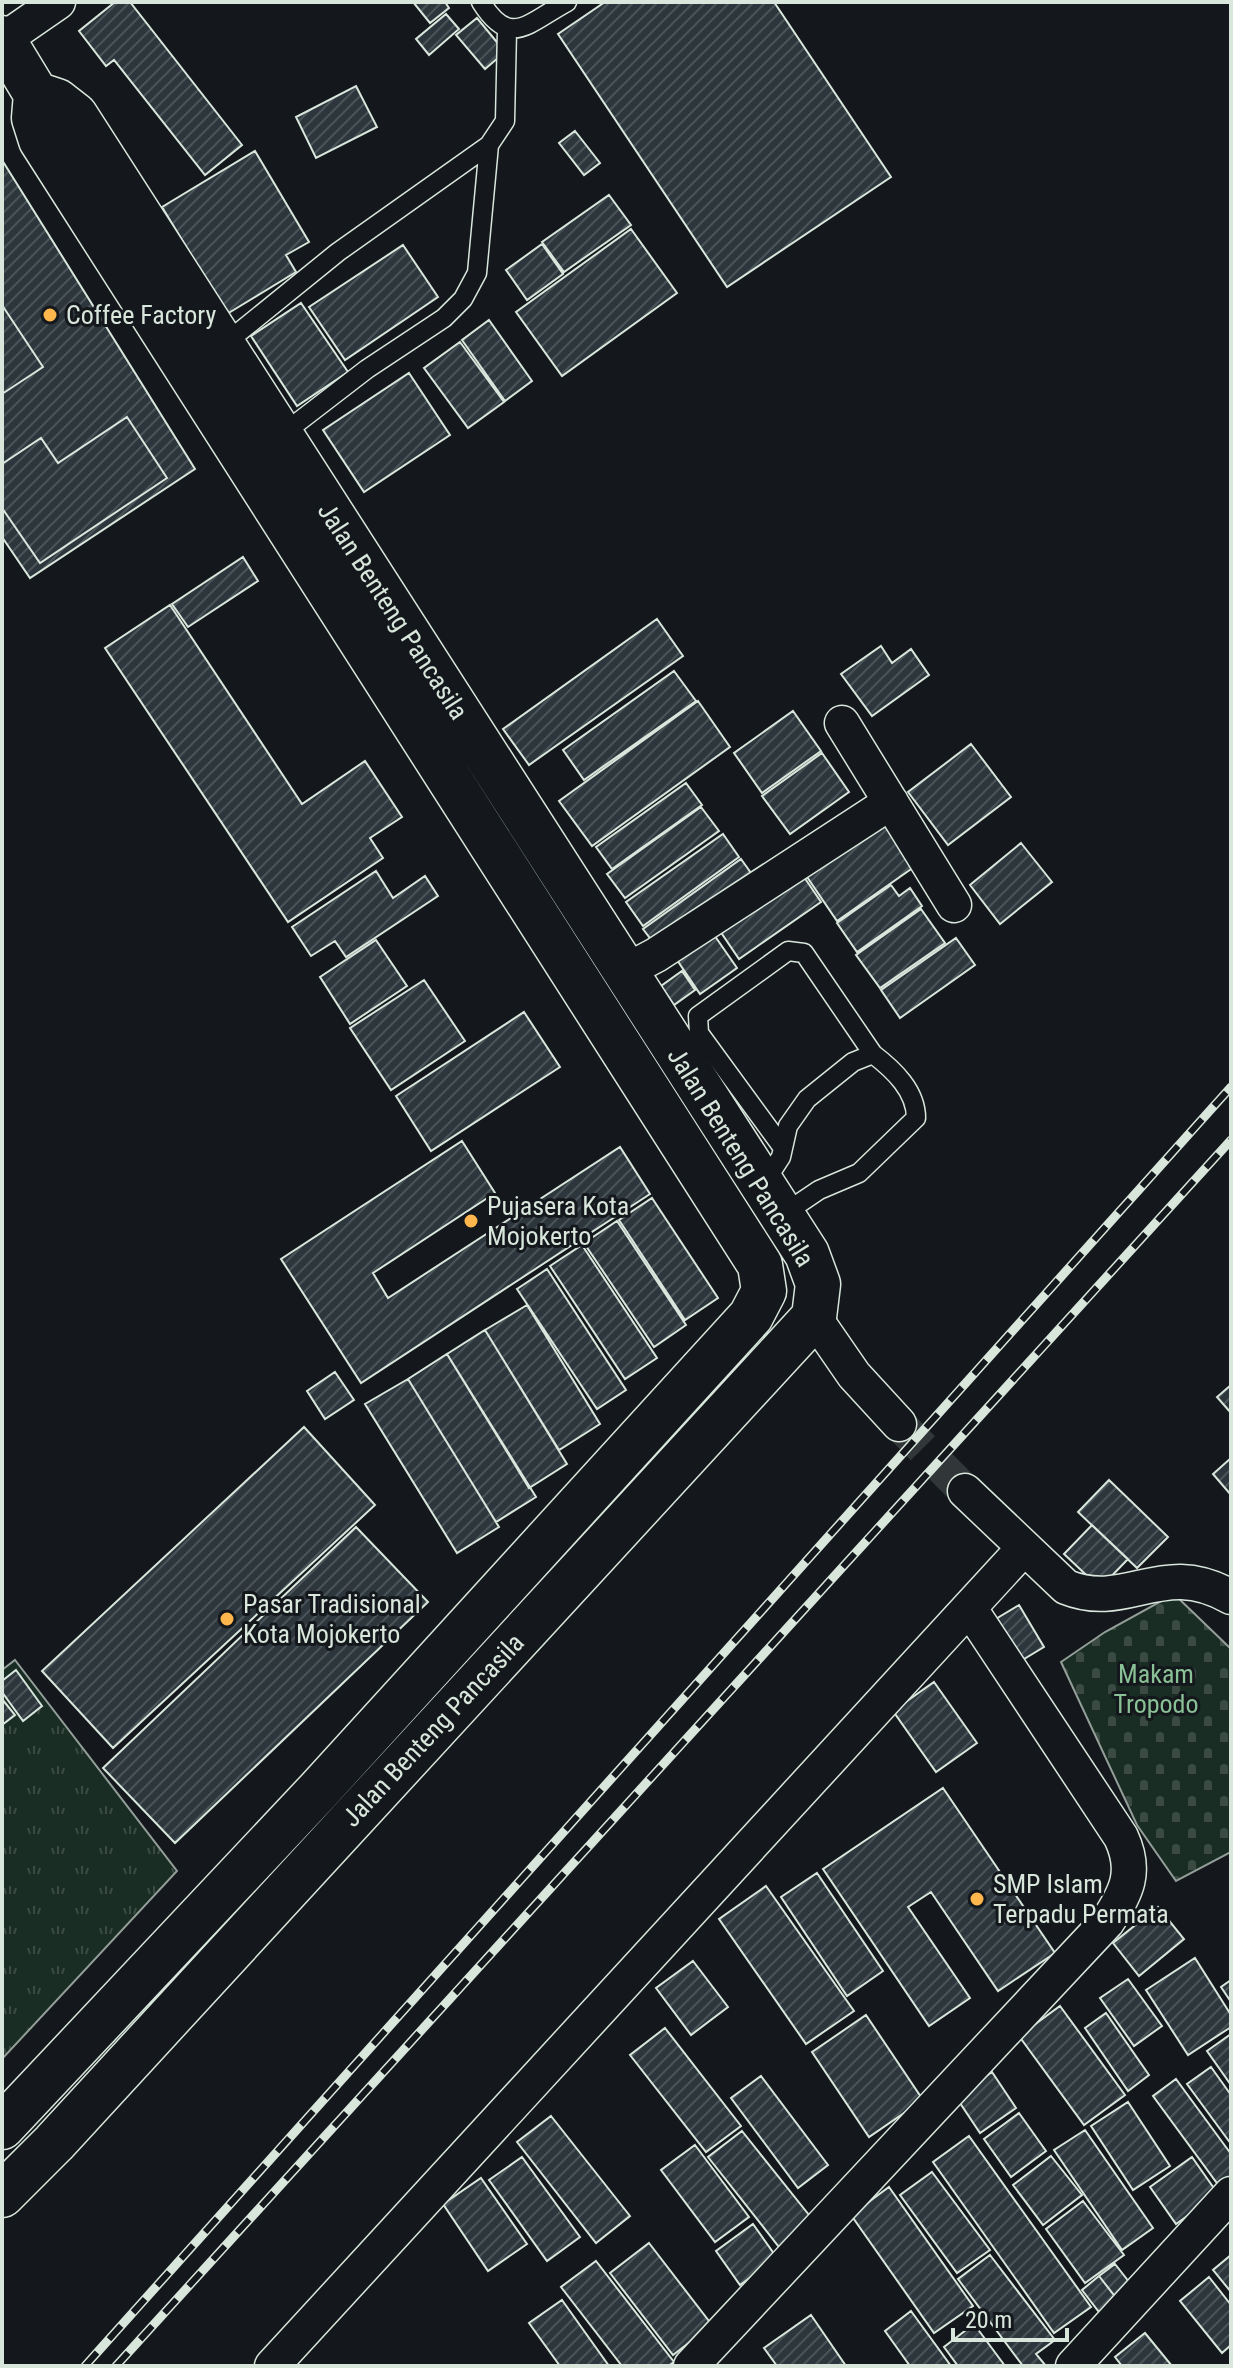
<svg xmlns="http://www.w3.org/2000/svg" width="1233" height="2368" font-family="'Roboto Condensed',sans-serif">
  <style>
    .cemetery { fill: url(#cemetery-stones); stroke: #939e99; stroke-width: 2 }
    .park { fill: url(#park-tufts); stroke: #939e99; stroke-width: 2 }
    .building { fill: url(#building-hatch); stroke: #d8e6dc; stroke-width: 2 }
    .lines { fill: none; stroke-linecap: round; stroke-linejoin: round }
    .street-tunnel { stroke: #313739; stroke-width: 34; stroke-dasharray: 34 17; stroke-linecap: butt }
    .lane-casing { stroke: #d8e6dc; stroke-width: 21 }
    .street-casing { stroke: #d8e6dc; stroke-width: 37 }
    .secondary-casing { stroke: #d8e6dc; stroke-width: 47 }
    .lane { stroke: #14181c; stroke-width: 18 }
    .street { stroke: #14181c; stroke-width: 34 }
    .secondary { stroke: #14181c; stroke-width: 44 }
    .rail-casing { stroke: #d8e6dc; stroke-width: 9 }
    .rail { stroke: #14181c; stroke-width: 6; stroke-dasharray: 18; stroke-linecap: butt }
    .poi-dot { fill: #ffb74d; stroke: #14181c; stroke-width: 3 }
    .labels { text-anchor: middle; stroke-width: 6; stroke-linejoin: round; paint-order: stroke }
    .poi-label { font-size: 26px; fill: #d8e6dc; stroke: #14181c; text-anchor: start }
    .street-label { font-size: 26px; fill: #d8e6dc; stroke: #14181c }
    .park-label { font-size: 26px; fill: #8ac095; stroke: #14181c }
  </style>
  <defs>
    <pattern id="cemetery-stones" width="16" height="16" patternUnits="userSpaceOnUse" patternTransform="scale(2)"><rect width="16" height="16" fill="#1a2d24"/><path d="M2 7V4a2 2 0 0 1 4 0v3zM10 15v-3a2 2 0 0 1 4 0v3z" fill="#3b4b43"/></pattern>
    <pattern id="park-tufts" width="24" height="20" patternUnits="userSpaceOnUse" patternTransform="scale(2)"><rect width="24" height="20" fill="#1a2d24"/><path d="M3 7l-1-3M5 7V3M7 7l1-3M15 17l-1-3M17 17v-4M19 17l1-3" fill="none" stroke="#3b4b43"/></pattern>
    <pattern id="building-hatch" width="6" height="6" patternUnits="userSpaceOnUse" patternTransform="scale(2)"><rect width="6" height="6" fill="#2c363c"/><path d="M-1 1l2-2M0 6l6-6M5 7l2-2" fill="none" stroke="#4a5358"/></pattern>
  </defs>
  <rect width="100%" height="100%" fill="#14181c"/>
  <path class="cemetery" d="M1174 1594 1231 1649V1852L1176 1881 1137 1825 1061 1662 1105 1632Z"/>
  <path class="park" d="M15 1660 177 1871 2 2059V1670Z"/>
  <path class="building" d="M115 2H130L242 145 205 175 114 60 106 66 79 31Z
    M413 2H445L449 8 430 23Z
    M605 2H774L891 177 727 287 558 34Z
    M446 14 459 29 429 55 416 39Z
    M477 18 505 52 485 69 456 35Z
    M356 86 377 127 316 158 296 117Z
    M575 131 600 163 584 175 559 143Z
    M255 151 309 242 286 255 296 272 227 314 162 207Z
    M2 160 195 469 30 578 2 537Z
    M609 195 631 225 564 272 542 242Z
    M631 229 677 293 562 376 516 312Z
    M542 244 563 274 527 300 506 270Z
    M403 245 438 297 345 360 309 307Z
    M301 303 348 372 297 406 251 336Z
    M2 305 43 367 2 394Z
    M489 320 532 381 505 401 462 340Z
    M460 342 504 402 468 428 424 368Z
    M409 373 450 435 364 492 323 430Z
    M127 417 167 478 40 563 2 508V464L41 438 58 463Z
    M243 557 258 581 188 627 172 604Z
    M170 605 302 804 365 761 402 817 370 838 383 858 288 922 105 648Z
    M657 619 683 656 529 765 503 729Z
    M881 646 892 663 911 649 929 675 872 716 841 674Z
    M674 671 696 701 584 780 563 750Z
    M698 701 730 747 592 846 559 801Z
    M793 711 821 751 762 793 734 753Z
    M971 744 1011 797 948 845 908 792Z
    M822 753 849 792 790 834 762 796Z
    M686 783 702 805 612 869 596 847Z
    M701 807 719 831 625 898 607 874Z
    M880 818 914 867 837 921 803 871Z
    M723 834 739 857 643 926 626 902Z
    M1021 843 1052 882 1000 924 970 885Z
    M741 859 756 880 659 950 643 929Z
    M376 871 393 898 425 876 438 896 346 957 335 941 311 956 292 927Z
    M802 874 821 902 739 959 720 931Z
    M891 885 899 896 910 888 922 906 857 952 837 923Z
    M921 909 945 943 880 988 856 955Z
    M710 929 737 968 700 994 673 954Z
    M956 938 975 965 900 1018 881 990Z
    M376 940 407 986 350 1024 320 977Z
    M682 971 695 990 674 1005 661 986Z
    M424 980 465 1041 391 1090 350 1028Z
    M524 1012 560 1067 431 1151 396 1096Z
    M462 1141 495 1193 373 1273 388 1298 620 1147 650 1194 361 1383 281 1259Z
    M652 1198 718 1298 685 1320 619 1220Z
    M617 1221 686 1325 654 1347 584 1243Z
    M582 1245 657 1358 625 1379 550 1266Z
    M547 1269 626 1390 597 1409 517 1289Z
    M527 1305 600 1424 559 1450 485 1330Z
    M485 1330 567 1464 529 1488 447 1354Z
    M447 1354 536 1497 496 1522 408 1379Z
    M335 1372 354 1400 325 1419 307 1391Z
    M408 1379 499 1527 457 1553 365 1404Z
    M1231 1385V1413L1217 1397Z
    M304 1427 375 1505 113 1748 42 1671Z
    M1231 1458V1495L1213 1474Z
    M1109 1480 1168 1537 1137 1568 1078 1512Z
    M1092 1525 1128 1559 1100 1588 1064 1554Z
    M356 1527 428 1602 175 1843 103 1768Z
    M1019 1605 1044 1647 1014 1665 989 1623Z
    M16 1670 42 1706 23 1721 2 1692V1681Z
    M934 1682 977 1743 936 1772 893 1711Z
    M2 1699 15 1715 2 1725Z
    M943 1788 1055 1953 998 1991 931 1892 908 1907 970 1998 929 2026 823 1869Z
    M817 1873 883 1971 847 1996 781 1897Z
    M766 1886 854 2011 806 2044 719 1919Z
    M1158 1907 1184 1939 1139 1976 1113 1943Z
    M1195 1958 1231 2015V2027L1188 2055 1146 1990Z
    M693 1961 728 2007 691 2035 656 1988Z
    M1128 1979 1162 2026 1134 2046 1100 1998Z
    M1231 1980V2002L1221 1987Z
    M1060 2006 1125 2095 1084 2125 1019 2036Z
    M1106 2013 1149 2075 1128 2091 1085 2028Z
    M866 2015 923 2100 869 2137 812 2052Z
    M665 2028 741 2126 706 2152 630 2055Z
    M1231 2034V2085L1207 2051Z
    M1211 2067 1231 2095V2144L1187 2084Z
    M992 2072 1016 2108 980 2133 956 2097Z
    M761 2076 828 2165 798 2188 731 2098Z
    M1176 2079 1231 2154V2183L1222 2190 1153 2096Z
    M1128 2102 1170 2166 1133 2190 1091 2126Z
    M1019 2113 1046 2151 1011 2177 984 2139Z
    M551 2116 630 2216 596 2243 517 2142Z
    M1085 2130 1153 2228 1122 2250 1054 2150Z
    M742 2131 813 2220 779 2247 708 2157Z
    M969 2136 1091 2307 1054 2333 933 2162Z
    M695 2145 749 2217 715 2242 661 2170Z
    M1051 2156 1082 2195 1043 2225 1013 2185Z
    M522 2157 580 2237 547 2261 489 2180Z
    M1192 2157 1218 2194 1176 2224 1150 2187Z
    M932 2172 990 2250 957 2273 900 2195Z
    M481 2178 527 2244 488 2271 443 2204Z
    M889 2187 973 2306 934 2333 851 2215Z
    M1083 2201 1124 2255 1085 2283 1046 2229Z
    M753 2224 777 2258 740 2285 716 2251Z
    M649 2243 712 2325 673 2355 610 2273Z
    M990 2255 1055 2340 1036 2354 1046 2366H1023L958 2279Z
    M1231 2255V2292L1213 2270Z
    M596 2261 674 2362 668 2366H622L561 2287Z
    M1115 2264 1133 2287 1117 2299 1099 2276Z
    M1099 2276 1117 2299 1099 2312 1082 2290Z
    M1209 2277 1231 2305V2345L1222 2353 1180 2301Z
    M562 2300 609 2366H560L529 2323Z
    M911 2311 951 2366H910L885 2331Z
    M811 2315 846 2366H777L764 2348Z
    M974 2324 1005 2366H958L944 2347Z
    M1145 2333 1172 2366H1122L1115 2357Z"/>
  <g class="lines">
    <path class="street-tunnel" d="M899 1424 965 1491"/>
    <defs>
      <path id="lane" d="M481 2C510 49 528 23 567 2
        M222 346 338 252 489 145 505 121 507 30
        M280 436 367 369 444 318 463 299 477 273 489 145
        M783 1148 699 1033 698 1016 788 951 804 953 873 1054
        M764 1183 781 1157 788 1126 807 1099 853 1062 873 1054C894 1070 916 1091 916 1118L859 1173 819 1190 782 1215"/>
      <path id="street" d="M3 40 58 2
        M842 723 954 905
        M621 967 641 963 656 955 891 802
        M814 1317 854 1375 899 1424
        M965 1491 1066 1587C1128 1612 1162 1557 1231 1597
        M272 2366 1024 1548
        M691 2366 1107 1922C1127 1892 1137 1871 1121 1837L970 1609
        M1073 2366 1231 2194"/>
      <path id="secondary" d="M2 38 36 94 34 118 41 140 760 1265 764 1291 751 1316 318 1791 2 2127
        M2 2195 54 2143 814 1317 818 1284 807 1254 75 115 57 101 36 94"/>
    </defs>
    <use href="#lane" class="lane-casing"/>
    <use href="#street" class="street-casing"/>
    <use href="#secondary" class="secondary-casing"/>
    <use href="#lane" class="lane"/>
    <use href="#street" class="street"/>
    <use href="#secondary" class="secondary"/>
    <defs>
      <path id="rail" d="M85 2366 1231 1087
        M116 2366 1231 1140"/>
    </defs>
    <use href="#rail" class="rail-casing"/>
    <use href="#rail" class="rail"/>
  </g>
  <g class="poi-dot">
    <circle cx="50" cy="315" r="8"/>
    <circle cx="471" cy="1221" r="8"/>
    <circle cx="227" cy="1619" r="8"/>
    <circle cx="977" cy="1899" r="8"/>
  </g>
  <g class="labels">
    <g class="poi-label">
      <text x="66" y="324">Coffee Factory</text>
      <text x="487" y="1215">Pujasera Kota<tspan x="487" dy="30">Mojokerto</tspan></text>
      <text x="243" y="1613">Pasar Tradisional<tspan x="243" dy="30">Kota Mojokerto</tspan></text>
      <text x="993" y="1893">SMP Islam<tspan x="993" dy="30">Terpadu Permata</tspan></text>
    </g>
    <g class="street-label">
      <text transform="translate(393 611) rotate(57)" y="9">Jalan Benteng Pancasila</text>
      <text transform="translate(741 1157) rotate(58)" y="9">Jalan Benteng Pancasila</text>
      <text transform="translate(433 1730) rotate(-47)" y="9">Jalan Benteng Pancasila</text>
    </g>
    <g class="park-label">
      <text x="1156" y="1683">Makam<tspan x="1156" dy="30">Tropodo</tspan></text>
    </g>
  </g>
  <rect width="1233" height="2368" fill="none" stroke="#d8e6dc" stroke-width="8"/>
  <path d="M953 2328v12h114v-12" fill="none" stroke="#d8e6dc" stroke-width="4"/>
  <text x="965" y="2328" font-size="24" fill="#d8e6dc" stroke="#14181c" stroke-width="6" paint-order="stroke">20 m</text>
</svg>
